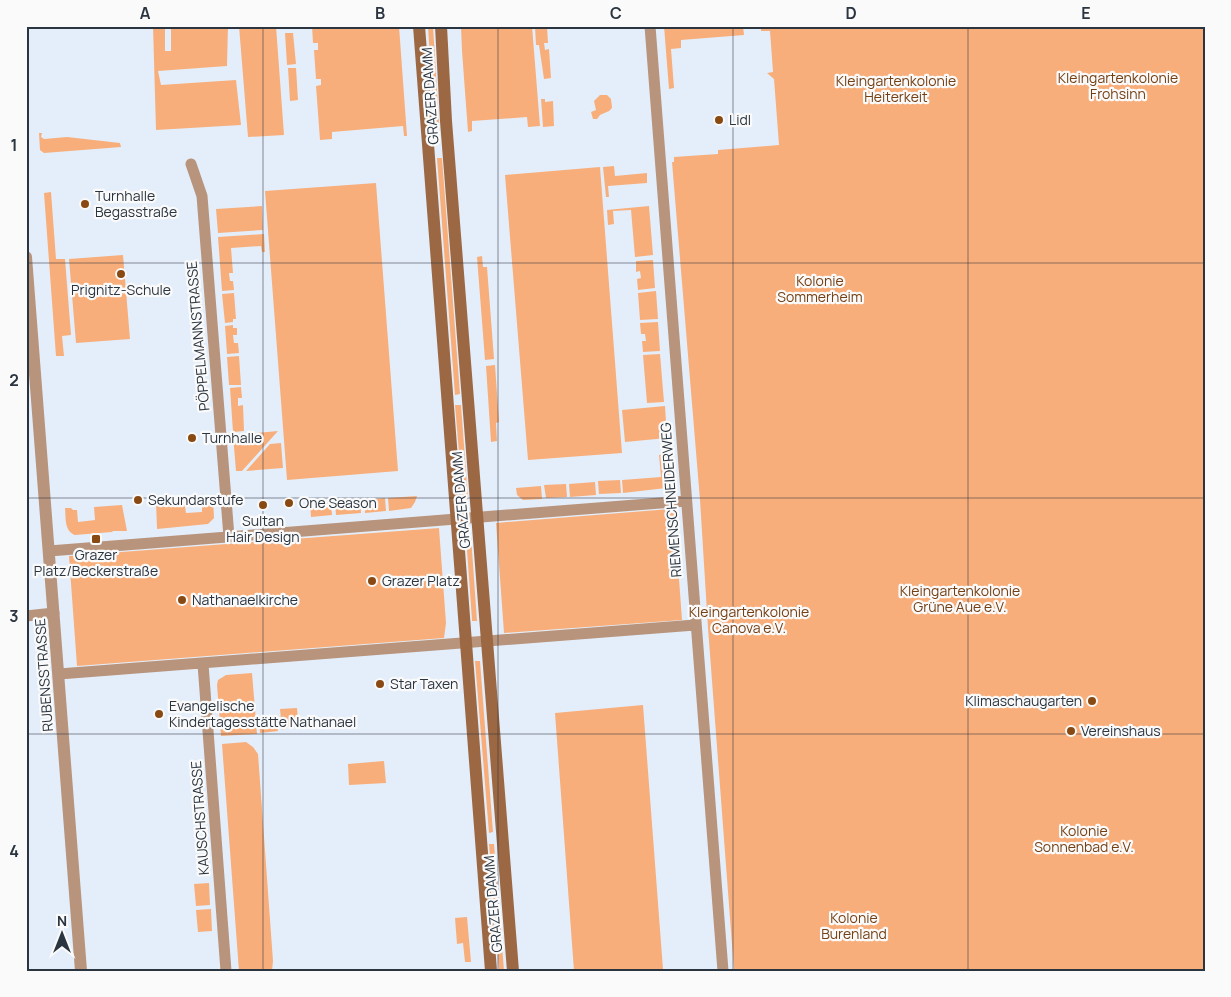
<svg xmlns="http://www.w3.org/2000/svg" width="1231" height="997" font-family="Manrope,sans-serif">
  <style>
    .green { fill: #f8ae7a }
    .lines { fill: none; stroke-linecap: round; stroke-linejoin: round }
    .minor { stroke: #b8947c; stroke-width: 11 }
    .tertiary { stroke: #b8947c; stroke-width: 12 }
    .secondary { stroke: #9c6843; stroke-width: 12 }
    .grid { fill: none; stroke: #2b3540; stroke-width: 1; stroke-opacity: 0.55 }
    .poi-dot { fill: #894912; stroke: #fafafa; stroke-width: 2 }
    .labels { text-anchor: middle; stroke-width: 4.5; stroke-linejoin: round; paint-order: stroke }
    .park-label { font-size: 14px; fill: #743f13; stroke: #fafafa }
    .street-label { font-size: 14px; fill: #2b3540; stroke: #fafafa }
    .poi-label { font-size: 14px; fill: #2b3540; stroke: #fafafa; text-anchor: start }
    .neatline { fill: none; stroke: #2b3540; stroke-width: 2 }
    .grid-label { font-size: 16px; text-anchor: middle; font-weight: bold; fill: #2b3540 }
  </style>
  <rect width="100%" height="100%" fill="#e4eefa"/>
  <path class="green" d="M153 26H165V51H171V26H228L227 66 158 71 161 85 236 80 241 125 156 130Z
    M239 26H276L284 135 248 137Z
    M312 26H399L407 136H404L403 126 332 132V139L320 140 316 86 321 85V79H316L314 50H318V43H313Z
    M428 26H433L439 123H434Z
    M461 26H532L540 126 528 127 527 117 472 121V131L468 132 462 51Z
    M535 26H547L548 43H544L545 50 549 49 551 78 544 79 539 45H536Z
    M664 26H743L744 35 681 40V48L671 49 674 88 669 89Z
    M761 26 824 28 872 26H1205V971H734L708 628 700 500 672 162H674V157L718 154V150L779 145 774 79 767 73 773 72 770 31H761Z
    M285 33H293L296 64 287 65Z
    M288 68H296L298 100 290 101Z
    M600 95H607L611 99 612 108 609 111 600 115 597 119H593L591 112 596 110 594 101Z
    M541 99H545V102L553 101 554 126 543 127Z
    M39 133H42L41 137 44 139 67 137 120 143 121 147 44 153 40 150Z
    M437 158H442L460 394 455 395Z
    M614 166 615 176 647 173V183L608 186 609 197H606L603 167Z
    M600 167 622 453 528 460 505 175Z
    M376 183 398 471 287 480 265 191Z
    M51 192 56 259H65L71 335 62 336 64 356H56L44 193Z
    M262 206 263 230 218 233 216 209Z
    M649 206 653 255 635 257 631 210 613 211 614 224 608 225 607 210Z
    M264 234 265 252H262L261 246 231 248 233 273H229L230 281H233L234 290 222 291 218 237Z
    M123 255 130 339 76 343 69 259Z
    M482 256 483 267H487L494 359 485 360 477 257Z
    M653 260 655 288 638 290 637 279 641 278 640 271 636 272V261Z
    M656 291 658 319 640 320 638 293Z
    M234 293 236 319H233V322L225 323 222 294Z
    M658 322 660 351 643 352 642 341H646L645 334H641L640 323Z
    M233 325V328H237V335H233L234 343H238L239 353 227 354 225 326Z
    M660 354 664 402 647 403 643 355Z
    M239 356 241 385H229L227 357Z
    M495 365 499 422 496 423 497 441 491 442 486 366Z
    M241 387 242 398H238V406L243 405 244 431 233 432 230 388Z
    M455 405H461L468 499 463 500Z
    M665 406 667 438 625 442 622 410Z
    M278 431 242 471H236L233 435Z
    M281 443 283 468 246 471 270 444Z
    M668 454 670 483 666 488 623 493 622 480 661 477 659 455Z
    M620 480 621 493 599 494 598 481Z
    M595 482 596 495 570 497 569 484Z
    M566 484 567 497 546 498 544 485Z
    M541 486 542 499 523 500 517 495 516 488Z
    M417 496 415 502 411 508 389 511 388 498Z
    M213 498 214 518 208 524 157 529 156 502 184 500 186 513 202 512V499Z
    M385 498 386 511 365 513 364 500Z
    M360 500 361 513 336 515 335 502Z
    M331 502 332 515 311 517 310 504Z
    M122 505 127 531H113L112 532 75 535C64 531 66 518 65 508H71L73 510H77L78 522 95 520 94 507Z
    M670 509 674 510 682 620 504 633 496 523Z
    M439 528 446 623 444 638 77 666 69 556Z
    M466 536H471L477 621H472V620Z
    M475 661H480L493 832 489 833Z
    M252 673 257 734 221 736 217 685 218 680 226 675Z
    M643 705 663 969 637 971H574L555 713Z
    M297 708 298 721 282 730 280 709Z
    M277 717 278 731 260 733 259 718Z
    M246 742 253 747 258 754 273 961 272 971H239L222 744Z
    M384 761 386 783 349 785 348 764Z
    M489 844H494L504 971H499Z
    M209 883 210 905 196 906 194 884Z
    M211 909 212 931 198 932 196 910Z
    M467 917 471 962H465L463 943 457 944 455 918Z"/>
  <g class="lines">
    <path class="minor" d="M650 26 723 971
      M191 164 202 196 229 537
      M49 551 686 501
      M26 616 54 613
      M203 664 226 971
      M59 674 695 625"/>
    <path class="tertiary" d="M26 257 81 971"/>
    <path class="secondary" d="M419 26 491 971
      M441 26 446 121 513 971"/>
  </g>
  <path class="grid" d="M263 26V971M498 26V971M733 26V971M968 26V971M26 263H1205M26 498H1205M26 734H1205"/>
  <g class="poi-dot">
    <circle cx="719" cy="120" r="5"/>
    <circle cx="85" cy="204" r="5"/>
    <circle cx="121" cy="274" r="5"/>
    <circle cx="192" cy="438" r="5"/>
    <circle cx="138" cy="500" r="5"/>
    <circle cx="289" cy="503" r="5"/>
    <circle cx="263" cy="505" r="5"/>
    <rect x="91" y="534" width="10" height="10" rx="2.5"/>
    <circle cx="372" cy="581" r="5"/>
    <circle cx="182" cy="600" r="5"/>
    <circle cx="380" cy="684" r="5"/>
    <circle cx="1092" cy="701" r="5"/>
    <circle cx="159" cy="714" r="5"/>
    <circle cx="1071" cy="731" r="5"/>
  </g>
  <g class="labels">
    <g class="park-label">
      <text x="1118" y="83">Kleingartenkolonie<tspan x="1118" dy="16">Frohsinn</tspan></text>
      <text x="896" y="86">Kleingartenkolonie<tspan x="896" dy="16">Heiterkeit</tspan></text>
      <text x="820" y="286">Kolonie<tspan x="820" dy="16">Sommerheim</tspan></text>
      <text x="960" y="596">Kleingartenkolonie<tspan x="960" dy="16">Grüne Aue e.V.</tspan></text>
      <text x="749" y="617">Kleingartenkolonie<tspan x="749" dy="16">Canova e.V.</tspan></text>
      <text x="1084" y="836">Kolonie<tspan x="1084" dy="16">Sonnenbad e.V.</tspan></text>
      <text x="854" y="923">Kolonie<tspan x="854" dy="16">Burenland</tspan></text>
    </g>
    <g class="street-label">
      <text transform="translate(430 96) rotate(-94)" y="5">GRAZER DAMM</text>
      <text transform="translate(198 336) rotate(-95)" y="5">PÖPPELMANNSTRASSE</text>
      <text transform="translate(461 500) rotate(-95)" y="5">GRAZER DAMM</text>
      <text transform="translate(671 500) rotate(-94)" y="5">RIEMENSCHNEIDERWEG</text>
      <text transform="translate(44 675) rotate(-94)" y="5">RUBENSSTRASSE</text>
      <text transform="translate(200 818) rotate(-94)" y="5">KAUSCHSTRASSE</text>
      <text transform="translate(493 904) rotate(-95)" y="5">GRAZER DAMM</text>
    </g>
    <g class="poi-label">
      <text x="729" y="125">Lidl</text>
      <text x="95" y="201">Turnhalle<tspan x="95" dy="16">Begasstraße</tspan></text>
      <text x="121" y="295" text-anchor="middle">Prignitz-Schule</text>
      <text x="202" y="443">Turnhalle</text>
      <text x="148" y="505">Sekundarstufe</text>
      <text x="299" y="508">One Season</text>
      <text x="263" y="526" text-anchor="middle">Sultan<tspan x="263" dy="16">Hair Design</tspan></text>
      <text x="96" y="560" text-anchor="middle">Grazer<tspan x="96" dy="16">Platz/Beckerstraße</tspan></text>
      <text x="382" y="586">Grazer Platz</text>
      <text x="192" y="605">Nathanaelkirche</text>
      <text x="390" y="689">Star Taxen</text>
      <text x="1082" y="706" text-anchor="end">Klimaschaugarten</text>
      <text x="169" y="711">Evangelische<tspan x="169" dy="16">Kindertagesstätte Nathanael</tspan></text>
      <text x="1081" y="736">Vereinshaus</text>
    </g>
  </g>
  <rect width="1231" height="997" fill="none" stroke="#fafafa" stroke-width="55"/>
  <g transform="translate(62 934)" stroke="#fafafa" stroke-width="4" paint-order="stroke">
  <path d="M0-4L9 19L0 12L-9 19Z" fill="#2b3540"/>
  <text y="-8" font-size="14" font-weight="bold" text-anchor="middle" fill="#2b3540">N</text>
  </g>
  <rect x="28" y="28" width="1176" height="942" class="neatline"/>
  <g class="grid-label">
    <text x="145" y="19">A</text>
    <text x="380" y="19">B</text>
    <text x="616" y="19">C</text>
    <text x="851" y="19">D</text>
    <text x="1086" y="19">E</text>
    <text x="14" y="151">1</text>
    <text x="14" y="386">2</text>
    <text x="14" y="622">3</text>
    <text x="14" y="857">4</text>
  </g>
</svg>
